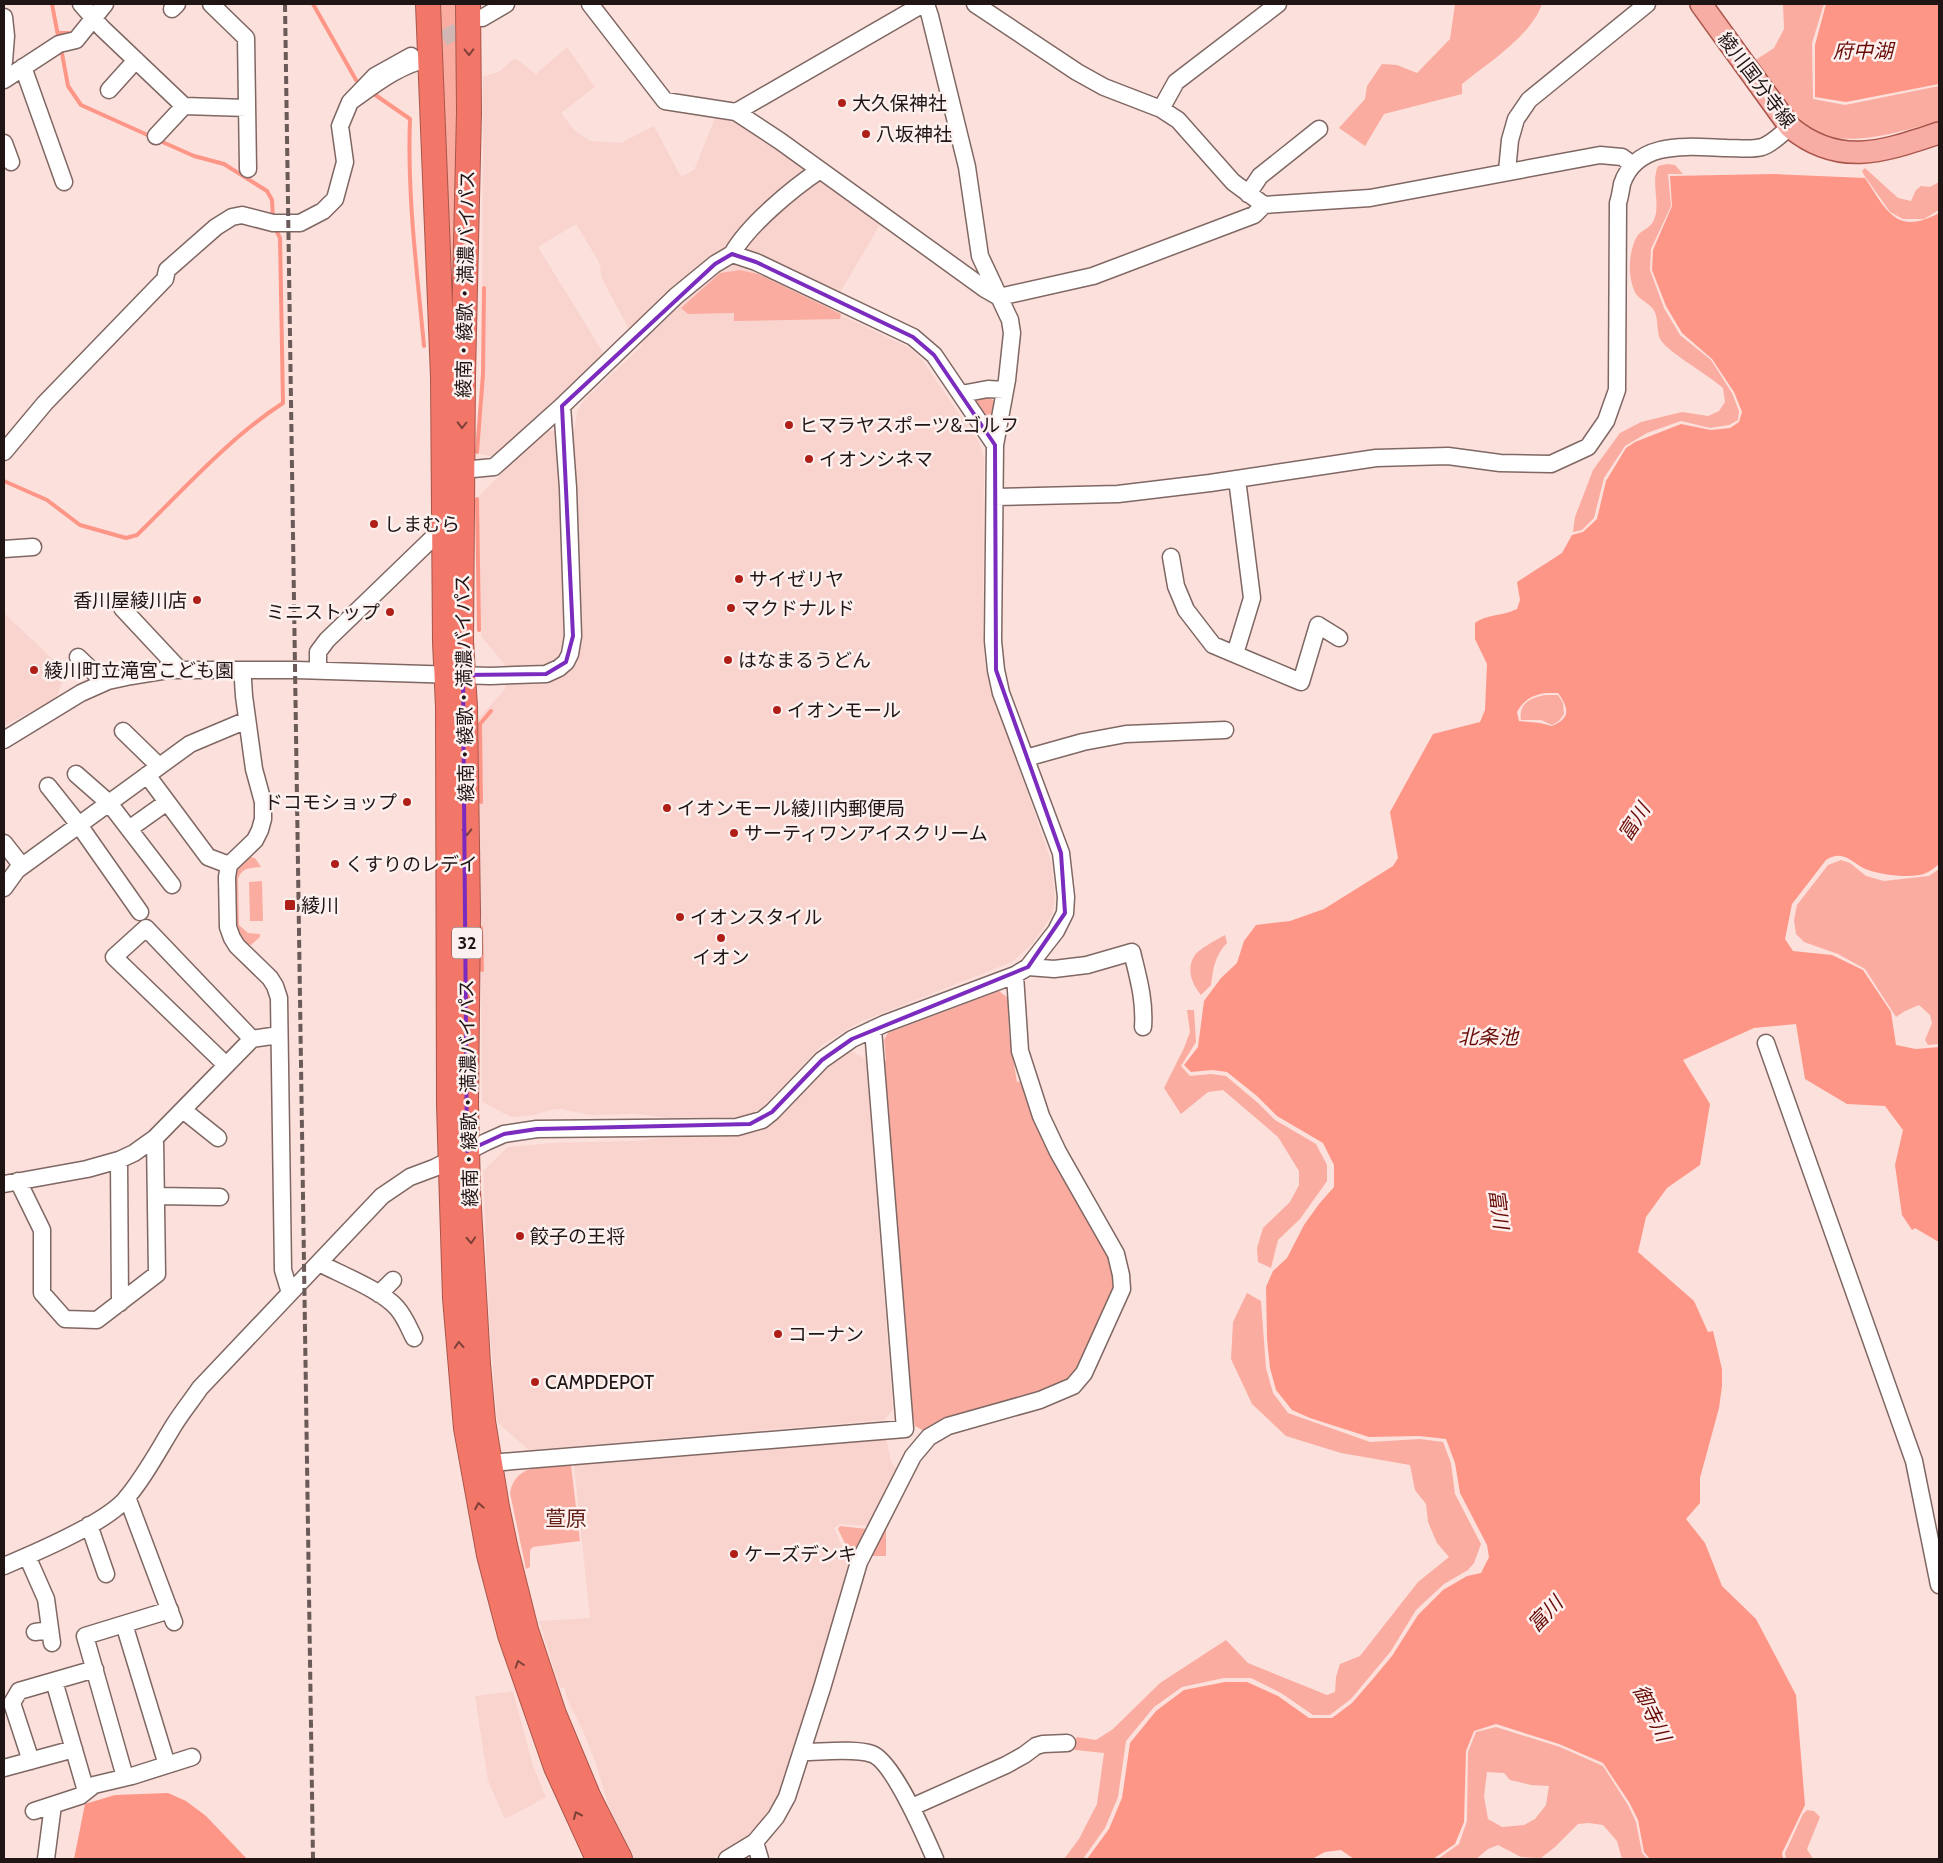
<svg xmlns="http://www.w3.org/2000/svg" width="1943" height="1863" font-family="Cabin,'Noto Sans JP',sans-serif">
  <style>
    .built { fill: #f9d4ce }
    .green { fill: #fbaca0; fill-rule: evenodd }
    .water { fill: #fe9687; fill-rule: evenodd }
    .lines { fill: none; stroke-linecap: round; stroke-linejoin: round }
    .stream { stroke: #fe9687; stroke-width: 4 }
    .minor-tunnel { stroke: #d0b7b3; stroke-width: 16; stroke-dasharray: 16 8; stroke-linecap: butt }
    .minor-casing { stroke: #7f6763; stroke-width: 19 }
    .major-casing { stroke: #a9554b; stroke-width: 24 }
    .highway-casing { stroke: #a9554b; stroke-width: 26 }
    .minor { stroke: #fff; stroke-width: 16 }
    .major { stroke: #f8ada4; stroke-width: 21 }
    .highway { stroke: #f37768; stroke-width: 24 }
    .rail { stroke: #6a5a58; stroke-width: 4; stroke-dasharray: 8 4; stroke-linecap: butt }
    .oneway { stroke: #7e413a }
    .marked { fill: none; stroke: #7b2cbf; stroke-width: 4; stroke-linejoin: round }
    .poi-dot { fill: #af1f18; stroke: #fdf1ef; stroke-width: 2 }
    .labels { text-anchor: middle; stroke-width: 5; stroke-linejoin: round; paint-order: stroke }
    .shield { fill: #fdf1ef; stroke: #625756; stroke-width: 1 }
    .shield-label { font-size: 18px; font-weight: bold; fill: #1f1514 }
    .street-label { font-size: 19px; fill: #1f1514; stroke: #fdf1ef }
    .poi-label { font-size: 19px; fill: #1f1514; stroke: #fdf1ef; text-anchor: start }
    .water-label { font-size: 20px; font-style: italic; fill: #690c08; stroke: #fdf1ef }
    .quarter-label { font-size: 21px; fill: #631f18; stroke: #fdf1ef }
  </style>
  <rect width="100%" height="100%" fill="#fce0db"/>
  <path class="built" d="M567 47 595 87 561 113 575 131 590 141 621 143 654 126 681 177 694 170 716 116 747 125 882 221 830 310 910 348 923 361 965 423 978 440 984 457 983 635 985 668 1051 861 1055 898 1052 915 1033 943 1012 962 860 1022 822 1045 759 1111 748 1117 668 1118 637 1114 590 1115 561 1109 550 1110 535 1115 511 1117 482 1102 479 718 505 689V665L481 636 478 497 545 431H574L578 409 585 399 642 346 629 329 602 279 599 262 576 224 538 247 604 354 493 457 476 453 482 369 483 77 500 71 515 58 536 74Z
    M4 613 66 672 56 698 4 726Z
    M850 1050 866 1059 893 1410 884 1420 529 1450 497 1422 489 1318 483 1171 508 1147 553 1143 635 1141 671 1137 744 1134 760 1130 793 1101 820 1072Z
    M886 1437 891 1462 897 1469 868 1526 840 1524 834 1528 851 1567 780 1800 756 1832 712 1859H634L608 1804 596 1764 583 1731 567 1699 565 1688H560L539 1621 590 1618 574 1465Z
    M513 1691 533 1766 546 1797 505 1819 488 1781 475 1696Z"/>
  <path class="green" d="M434 4H460L452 509Z
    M1455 4H1542C1531 36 1488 63 1462 84V94L1384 114 1365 146 1339 128 1365 99 1367 86 1382 64 1397 65 1417 73 1450 39Z
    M1783 4H1824L1812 43 1813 99 1845 105 1939 86V121C1894 133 1828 157 1791 115 1777 99 1766 79 1754 61L1774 48 1784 29Z
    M1667 164 1675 165 1683 174H1668L1671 206 1651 249 1650 270 1664 308 1680 335 1711 360 1732 393 1739 411 1738 420 1729 425 1710 428 1681 421 1647 433 1625 446 1604 478 1594 518 1582 530 1573 532 1575 517 1593 470 1620 433 1641 422 1682 412 1708 416 1719 411 1725 402 1723 388C1709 375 1667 352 1660 339 1656 330 1659 316 1653 309 1649 303 1640 300 1636 294 1627 278 1628 250 1638 235 1642 230 1650 228 1653 222 1662 205 1650 184 1658 166Z
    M1865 168 1898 198 1911 201 1916 190 1921 186 1930 187 1939 182V210L1924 219H1903L1890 212 1864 175 1862 171Z
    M740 270 758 274 841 314 840 319 734 321V313L688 314 681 308 720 273Z
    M985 393 997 404 994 413 986 415 982 414 974 401V398Z
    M1546 695H1558L1563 703 1564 714 1559 721 1552 725 1541 720H1521C1518 703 1532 697 1546 695Z
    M246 856 255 858 261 867C250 868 242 867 238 879L239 925 248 933 260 934V937L251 945 244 944 235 928V879L237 867Z
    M1841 860 1850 863 1866 876 1884 881 1929 876 1939 869V1044L1928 1045 1925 1040 1932 1023 1930 1015 1919 1005 1905 1011 1896 1017 1865 969 1838 954 1804 942 1796 934 1794 920 1797 905 1828 865Z
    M262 881 263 921H250L249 882Z
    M1225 935 1227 943C1215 955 1213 969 1211 985L1201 995C1191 983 1186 968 1195 955 1199 949 1218 939 1225 935Z
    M999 991 1008 998 1009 1035 1017 1082 1024 1081 1087 1215 1112 1264 1115 1281 1113 1296 1083 1359 1071 1376 1058 1387 924 1431 915 1426 911 1406 882 1061 886 1060 884 1040 888 1033Z
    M1187 1010H1194L1196 1042 1181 1066 1190 1076 1211 1074 1226 1076 1258 1103 1275 1120 1316 1144 1327 1165V1181L1300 1219 1278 1240 1271 1268 1258 1262 1257 1248 1263 1228 1290 1202 1299 1185V1171L1278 1137 1223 1090 1208 1092 1181 1114 1164 1088 1184 1048 1190 1032Z
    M1247 1293 1261 1301 1266 1368 1273 1393 1288 1413 1370 1442 1420 1439 1443 1442 1451 1463 1455 1494 1481 1544 1474 1563 1468 1570 1444 1584 1416 1610 1391 1651 1351 1699 1330 1715H1313L1281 1693 1251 1678H1224L1182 1687 1154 1707 1126 1741 1118 1797 1105 1828 1083 1859H1064L1079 1839 1097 1804 1104 1753 1075 1750 1072 1743 1077 1737 1096 1740 1113 1729 1160 1683 1226 1640 1248 1663 1327 1695 1335 1692 1336 1677 1340 1664 1360 1656 1418 1582 1449 1557 1437 1543 1428 1522 1426 1504 1415 1490 1410 1465 1341 1453 1286 1436 1252 1404 1231 1359 1233 1322Z
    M571 1465 580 1541 533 1547 530 1550V1567L526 1569 510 1493C516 1462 546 1467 571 1465Z
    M840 1526 867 1529 853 1560 838 1529Z
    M882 1528 886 1530V1556H869Z
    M1496 1727 1560 1747 1603 1766 1628 1805 1636 1822 1642 1853 1648 1859H1622L1617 1841 1603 1825 1589 1823 1578 1824 1555 1847 1541 1858 1521 1857 1498 1845 1488 1849 1476 1859H1438L1459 1844 1467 1821 1468 1752 1476 1732ZM1487 1772 1504 1773 1510 1780 1531 1785 1549 1786 1546 1805 1535 1819 1524 1825 1502 1827 1488 1819 1484 1796Z
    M1807 1810 1814 1811 1820 1817 1807 1849 1813 1859H1786L1785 1853 1803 1814Z"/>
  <path class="water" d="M1826 4H1939V84L1846 102 1815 97V45Z
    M1773 174 1865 178C1887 211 1896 236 1939 213V864C1935 867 1931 871 1926 873 1913 879 1882 875 1868 870 1852 864 1844 848 1826 860L1792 904 1785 939 1793 951 1832 955 1863 970 1891 1012 1896 1045 1916 1049 1939 1047V1241H1937L1915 1228 1912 1230 1902 1215 1895 1165 1903 1130 1885 1106 1847 1104 1805 1079 1796 1024 1754 1028 1683 1060 1710 1104 1700 1165 1667 1188 1646 1217 1638 1252 1694 1301 1708 1332 1713 1331 1722 1369V1386L1719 1408 1700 1478V1503L1686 1519 1705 1543 1722 1586 1756 1619 1796 1695 1805 1805 1782 1853 1783 1859H1650L1644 1852 1638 1820 1629 1802 1603 1763 1559 1744 1496 1724 1474 1731 1466 1751 1464 1822 1455 1844 1433 1859H1354L1341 1850 1325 1852 1312 1859H1087L1109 1829 1122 1798 1130 1743 1156 1711 1184 1690 1225 1682H1247L1278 1696 1309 1718H1332L1352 1703 1372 1680 1392 1656 1418 1615 1443 1590 1467 1576 1481 1573 1489 1557 1487 1545 1460 1493 1455 1463 1446 1439 1419 1436 1369 1437 1310 1418 1292 1410 1276 1390 1270 1368 1267 1339 1266 1287 1273 1271 1287 1258 1304 1225 1319 1204 1334 1187V1165L1323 1143 1277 1116 1257 1096 1227 1072 1212 1070 1191 1072 1184 1065 1198 1047 1204 1001 1221 978 1237 963 1244 941 1256 925 1290 921 1324 909 1393 866 1398 858 1390 812 1433 734 1480 722 1485 710 1487 664 1475 639V623C1487 614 1503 616 1517 609L1520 600 1517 582 1562 553 1572 535 1583 532 1597 519 1606 481 1626 448 1635 442 1681 424 1711 430 1730 428 1739 422 1742 412 1734 392 1712 359 1682 333 1666 306 1652 270 1653 250 1672 206 1670 176ZM1546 693H1558C1569 708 1571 718 1552 726L1540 723 1519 721 1517 712C1524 700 1532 695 1546 693Z
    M168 1793 186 1801 206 1816 247 1859H74L85 1804 115 1795Z"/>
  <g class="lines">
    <path class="stream" d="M52 4 59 41
      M313 4 356 80
      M58 33H72
      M61 48 68 86 81 105 152 137
      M371 92 410 119C407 195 417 271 424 346
      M158 140 194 156 224 164 267 191 272 200 273 219
      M477 452 483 374 484 288
      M4 481 47 500 80 525 126 538 137 535C183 490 229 438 283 403L280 238 275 228
      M477 499 479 630
      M481 802 480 724 491 711
      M481 928 482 970"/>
    <path class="minor-tunnel" d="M422 50 475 21"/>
    <defs>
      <path id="minor" d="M81 4 102 28 184 106 247 108
        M211 4 246 38 248 169
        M590 4 665 101 736 112 780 141 985 289 999 297 1093 276 1254 215 1264 205
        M975 4 1077 72 1104 87 1161 109 1178 120 1233 182 1264 205 1370 198 1600 155 1622 157 1633 165
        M172 9 177 4
        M4 17 6 36 4 62
        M482 18 506 4
        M411 56 375 76 350 102C374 85 400 64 429 59
        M23 67 64 182
        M4 80 59 44 76 40 105 4
        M109 90 136 60
        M1161 109 1176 82 1278 4
        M736 112 923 4
        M156 136 184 106
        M4 143 11 162
        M1507 171 1510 140 1516 119 1529 100 1647 4
        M1248 194 1260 176 1319 129
        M732 254C748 225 793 188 820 170
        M961 394 988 389 1004 390
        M4 452 45 403 165 279 167 270 216 227 232 217 242 215 273 223H300L323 211 335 199 345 162 340 126 350 102
        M462 470 494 467 562 406 676 296 715 264 732 254 756 262 913 337 934 355 995 445
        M995 497 1118 494 1210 483 1376 458 1448 456 1500 463 1551 464 1588 447 1606 421 1617 390 1618 203C1620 197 1621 190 1622 184 1637 139 1690 147 1727 148 1738 148 1751 150 1762 147 1772 144 1781 134 1790 127
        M4 549 33 547
        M1171 557 1176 586 1186 610 1213 645 1301 682 1318 625 1339 638
        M122 608 180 670
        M1235 654 1252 598 1237 479
        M78 657 104 682
        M240 670 243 680 244 696 254 769 263 802V819L260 830 255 840 229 865 227 877 228 927 232 938 237 946 270 978 275 986 279 998 283 1270 290 1293
        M318 671V652L327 640 443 528
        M123 731 159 766
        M4 740 81 693 108 681 131 676 168 670H296L490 676 546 674 559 668 566 662 570 654 573 636 568 488 562 406
        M1026 758 1083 742 1126 734 1225 730
        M76 774 109 803 172 885
        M147 775 208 857 229 865
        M48 786 79 825 140 912
        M129 829 167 802
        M4 843 22 866
        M4 888 17 870 190 744 247 720
        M1028 967 1054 969 1087 965 1132 952C1138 977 1145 1000 1143 1027
        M1766 1043 1914 1461 1939 1585
        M226 1065 114 957 146 928 252 1039
        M183 1110 218 1138
        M119 1160 120 1303
        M18 1181 42 1230V1293L65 1319 97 1320 157 1274 155 1138
        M4 1184 87 1169 119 1160 134 1153 155 1138 252 1039 279 1035
        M156 1196 220 1197
        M319 1263C340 1274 383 1291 397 1308 405 1317 409 1328 414 1338
        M379 1294 393 1280
        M490 1463 905 1429 873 1029
        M127 1497 174 1622
        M89 1525 106 1574
        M27 1556 46 1599 52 1643
        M4 1566C35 1553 101 1525 124 1501 144 1478 158 1451 174 1425 182 1412 192 1400 200 1388L382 1196 410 1177 434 1168 486 1142 504 1134 537 1129 737 1127 762 1120 772 1112 822 1060 852 1039 884 1024 1015 975 1028 967 1056 931 1065 913 1066 897 1061 853 1001 693 996 670 993 641 995 445 1007 380 1012 333 1010 320 980 256 967 167 930 16 926 4
        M124 1624 167 1765
        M35 1632 50 1630
        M54 1681 86 1791
        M803 1752C821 1752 856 1748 872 1754 893 1761 926 1838 935 1859
        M31 1761 12 1703 19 1691 95 1669
        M4 1768 74 1749
        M125 1777 85 1636 170 1610
        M912 1807 1006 1765 1024 1755 1036 1746 1043 1744 1067 1743
        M34 1811 80 1796 94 1785 132 1776 192 1757
        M755 1842 760 1859
        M46 1859 53 1805
        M727 1859 755 1842 776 1817 787 1797 822 1688 859 1562 913 1456 929 1437 948 1426 1040 1400 1073 1386 1084 1373 1122 1289 1121 1275 1116 1254 1058 1152 1041 1116 1020 1051 1015 975"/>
      <path id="major" d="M1701 4 1790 127C1839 168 1885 151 1939 133"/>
      <path id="highway" d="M428 4 443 377 445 642 448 707 449 1105 455 1298 466 1428 489 1555 510 1635 556 1767 598 1859
        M468 4 469 112 463 375 461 641 465 707 468 913 466 1105 468 1191 478 1364 483 1421 497 1507 506 1550 526 1630 554 1714 589 1798 620 1859"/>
    </defs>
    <use href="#minor" class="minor-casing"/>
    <use href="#major" class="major-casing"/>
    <use href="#highway" class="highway-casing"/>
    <use href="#minor" class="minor"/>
    <use href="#major" class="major"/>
    <use href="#highway" class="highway"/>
    <path class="rail" d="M285 4 313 1859"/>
  </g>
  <defs><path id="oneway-chevron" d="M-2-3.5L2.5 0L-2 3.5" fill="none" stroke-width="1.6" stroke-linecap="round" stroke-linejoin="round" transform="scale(1.25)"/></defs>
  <g class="oneway">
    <use href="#oneway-chevron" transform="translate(469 52) rotate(89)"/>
    <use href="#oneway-chevron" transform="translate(462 425) rotate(91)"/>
    <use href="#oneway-chevron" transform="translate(467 832) rotate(89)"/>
    <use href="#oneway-chevron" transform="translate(471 1240) rotate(87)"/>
    <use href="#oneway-chevron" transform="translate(459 1345) rotate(-94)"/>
    <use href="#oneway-chevron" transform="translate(479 1506) rotate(-100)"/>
    <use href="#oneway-chevron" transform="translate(519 1664) rotate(-108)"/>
    <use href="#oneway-chevron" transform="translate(577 1815) rotate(-114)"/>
  </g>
  <path class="marked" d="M732 254 756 262 913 337 934 355 995 445 996 670 1061 853 1065 913 1028 967 852 1039 822 1060 772 1112 750 1124 537 1129 504 1134 467 1151 463 675 546 674 566 662 573 636 562 406 715 264Z"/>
  <g class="poi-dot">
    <circle cx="842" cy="103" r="5"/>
    <circle cx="866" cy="134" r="5"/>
    <circle cx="789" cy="425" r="5"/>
    <circle cx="809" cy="459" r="5"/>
    <circle cx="374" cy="524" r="5"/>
    <circle cx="739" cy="579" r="5"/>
    <circle cx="197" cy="600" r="5"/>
    <circle cx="731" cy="608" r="5"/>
    <circle cx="390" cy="612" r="5"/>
    <circle cx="728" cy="660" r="5"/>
    <circle cx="34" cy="670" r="5"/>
    <circle cx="777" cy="710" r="5"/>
    <circle cx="407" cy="802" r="5"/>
    <circle cx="667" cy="808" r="5"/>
    <circle cx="734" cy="833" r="5"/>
    <circle cx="335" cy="864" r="5"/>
    <rect x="284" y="899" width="12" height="12" rx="2.5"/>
    <circle cx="680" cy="917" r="5"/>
    <circle cx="721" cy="938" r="5"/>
    <circle cx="520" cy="1236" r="5"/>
    <circle cx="778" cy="1334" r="5"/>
    <circle cx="535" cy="1382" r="5"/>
    <circle cx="734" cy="1554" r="5"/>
  </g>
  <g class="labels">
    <rect class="shield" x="452" y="927.5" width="30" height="31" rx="4"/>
    <g class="shield-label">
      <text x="467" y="949">32</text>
    </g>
    <g class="street-label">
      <text transform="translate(1757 80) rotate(53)" y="7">綾川国分寺線</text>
      <text transform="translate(465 284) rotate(-89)" y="7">綾南・綾歌・満濃バイパス</text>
      <text transform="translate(464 688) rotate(-91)" y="7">綾南・綾歌・満濃バイパス</text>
      <text transform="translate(468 1093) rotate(-91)" y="7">綾南・綾歌・満濃バイパス</text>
    </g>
    <g class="poi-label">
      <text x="852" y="110">大久保神社</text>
      <text x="876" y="141">八坂神社</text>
      <text x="799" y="432">ヒマラヤスポーツ&amp;ゴルフ</text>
      <text x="819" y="466">イオンシネマ</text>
      <text x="384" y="531">しまむら</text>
      <text x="749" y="586">サイゼリヤ</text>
      <text x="187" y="607" text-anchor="end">香川屋綾川店</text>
      <text x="741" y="615">マクドナルド</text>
      <text x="380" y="619" text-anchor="end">ミニストップ</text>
      <text x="738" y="667">はなまるうどん</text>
      <text x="44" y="677">綾川町立滝宮こども園</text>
      <text x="787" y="717">イオンモール</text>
      <text x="397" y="809" text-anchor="end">ドコモショップ</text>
      <text x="677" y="815">イオンモール綾川内郵便局</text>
      <text x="744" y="840">サーティワンアイスクリーム</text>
      <text x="345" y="871">くすりのレデイ</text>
      <text x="301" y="912">綾川</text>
      <text x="690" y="924">イオンスタイル</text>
      <text x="721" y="964" text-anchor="middle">イオン</text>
      <text x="530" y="1243">餃子の王将</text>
      <text x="788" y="1341">コーナン</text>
      <text x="545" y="1389">CAMPDEPOT</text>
      <text x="744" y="1561">ケーズデンキ</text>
    </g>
    <g class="water-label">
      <text x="1863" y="58">府中湖</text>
      <text transform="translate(1634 822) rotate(-57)" y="7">富川</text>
      <text x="1488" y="1044">北条池</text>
      <text transform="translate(1499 1209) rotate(83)" y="7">富川</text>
      <text transform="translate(1545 1614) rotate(-46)" y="7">富川</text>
      <text transform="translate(1652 1713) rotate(64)" y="7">御寺川</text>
    </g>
    <g class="quarter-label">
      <text x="566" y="1526">萱原</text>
    </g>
  </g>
  <rect width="1943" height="1863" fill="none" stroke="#1f1514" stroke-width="10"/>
</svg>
